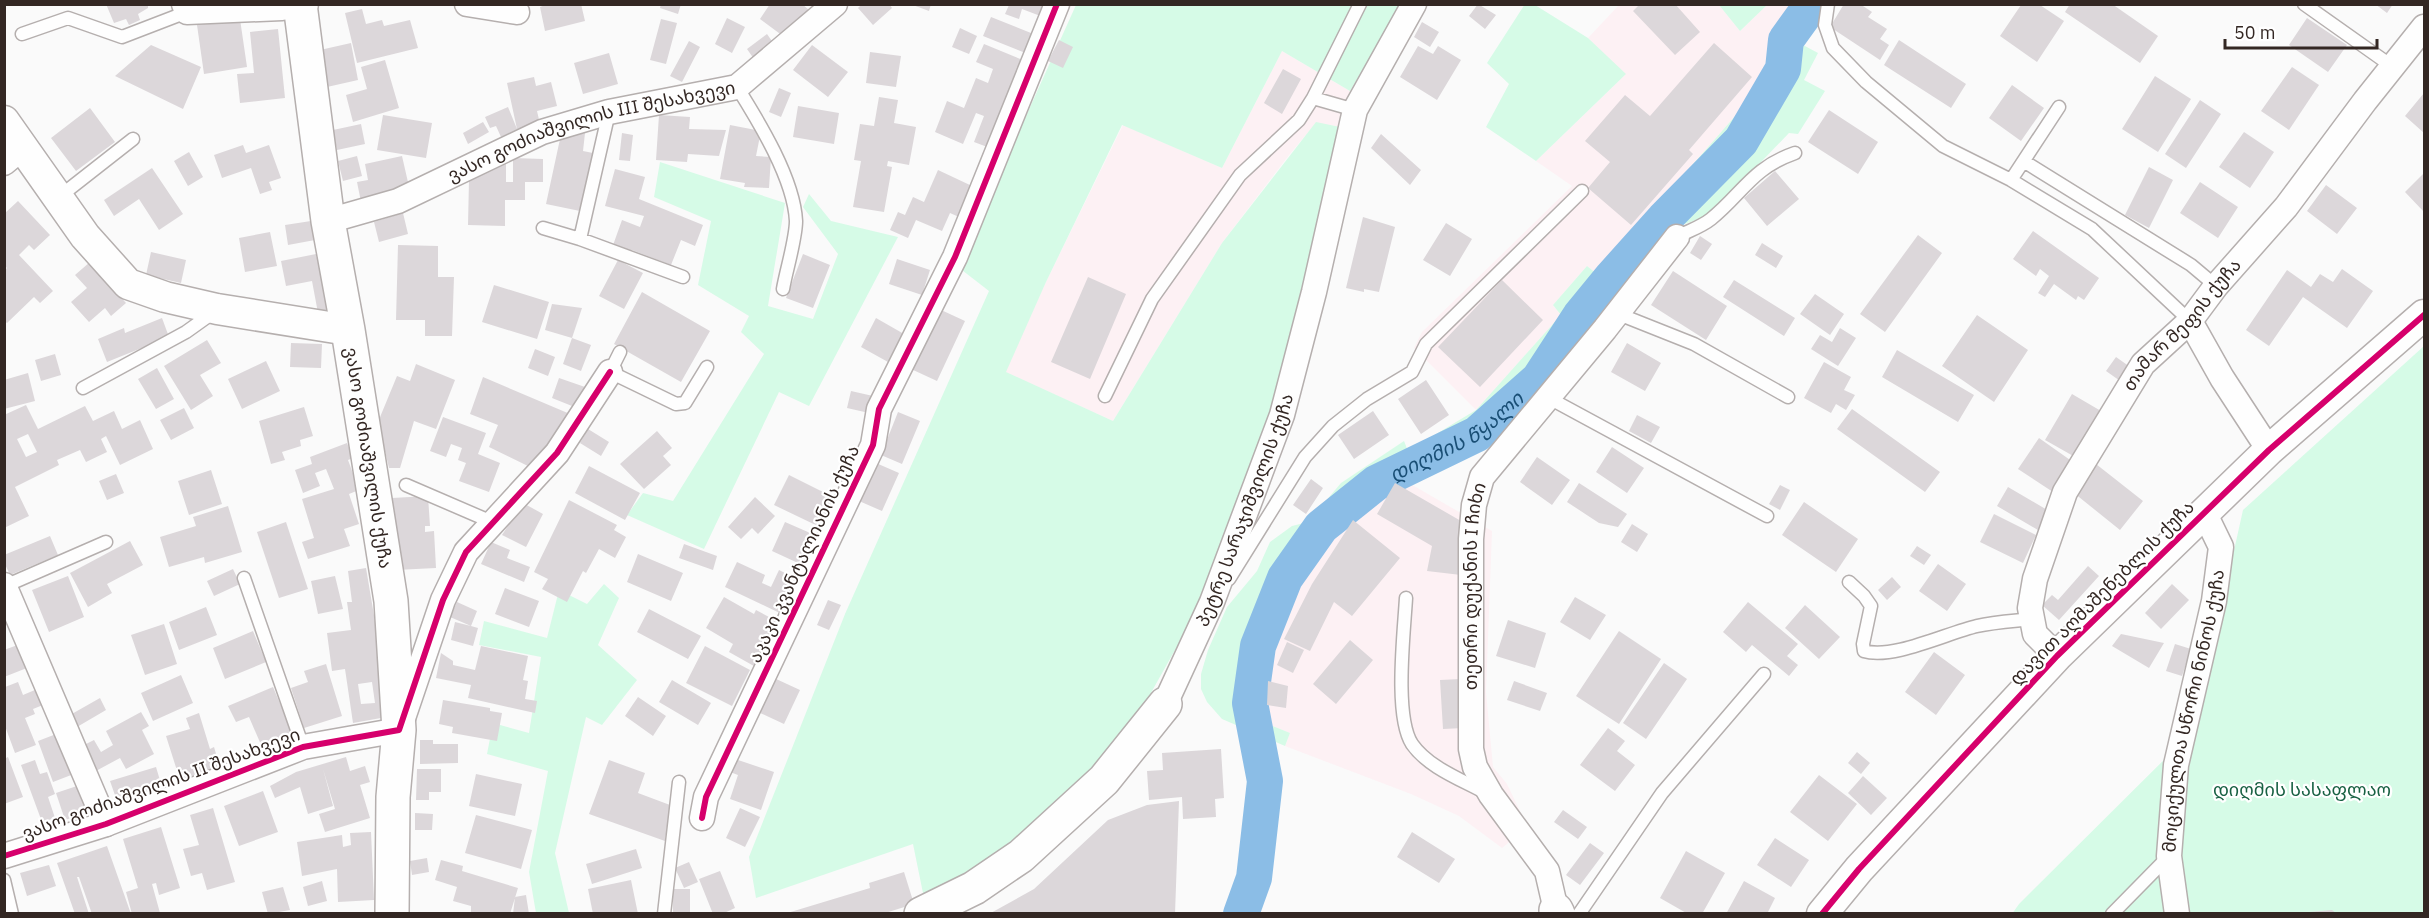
<svg xmlns="http://www.w3.org/2000/svg" width="2429" height="918" font-family="'IBM Plex Sans','Noto Sans Georgian',sans-serif">
  <style>
    .commercial { fill: #fdf1f4 }
    .green { fill: #d6fbe7 }
    .lines { fill: none; stroke-linecap: round; stroke-linejoin: round }
    .river { stroke: #8bbde6; stroke-width: 36 }
    .building { fill: #dcd7da; fill-rule: evenodd }
    .service-casing { stroke: #b5afae; stroke-width: 15 }
    .minor-casing { stroke: #b5afae; stroke-width: 27 }
    .tertiary-casing { stroke: #b5afae; stroke-width: 33 }
    .secondary-casing { stroke: #b5afae; stroke-width: 36 }
    .service { stroke: #fefefe; stroke-width: 12 }
    .minor { stroke: #fefefe; stroke-width: 24 }
    .tertiary { stroke: #fefefe; stroke-width: 30 }
    .secondary { stroke: #fefefe; stroke-width: 33 }
    .cycleway-casing { stroke: #fff; stroke-width: 10 }
    .cycleway { stroke: #d6006c; stroke-width: 6 }
    .labels { text-anchor: middle; stroke-width: 4.5; stroke-linejoin: round; paint-order: stroke }
    .street-label { font-size: 18px; fill: #332723; stroke: #fff }
    .park-label { font-size: 18px; fill: #186143; stroke: #fff }
    .water-label { font-size: 20px; font-style: italic; fill: #194e75; stroke: #fff }
  </style>
  <rect width="100%" height="100%" fill="#fafafa"/>
  <path class="commercial" d="M1619 5H1719L1740 31 1767 5H1793L1764 83 1597 274 1587 266 1553 305 1561 315 1476 410 1414 348 1422 332 1572 186 1536 161 1625 75 1588 38Z
    M1282 51 1350 91 1340 127 1316 123 1289 155 1222 243 1113 421 1005 372 1046 282 1123 125 1222 168Z
    M1402 479 1492 531 1486 692 1493 767 1507 784 1530 832 1513 839 1502 848 1459 816 1411 794 1285 746 1290 733 1270 725 1263 714 1266 667 1277 618 1347 516 1370 505 1376 493Z"/>
  <path class="green" d="M1525 4 1535 5 1588 38 1626 74 1536 161 1486 127 1509 84 1487 63Z
    M1076 5H1401L1350 91 1282 51 1222 168 1122 125 1046 282 1006 372 1113 421 1222 243 1316 122 1340 127 1279 398 1189 625 1138 716 1104 756 1041 824 925 903 913 844 756 898 749 857 845 614 989 291 958 267Z
    M1719 5H1767L1740 31Z
    M1793 5H1821L1814 25 1803 45 1818 53 1804 80 1825 91 1798 134 1789 133 1710 215 1679 226 1507 435 1500 428 1480 442 1376 493 1370 505 1347 516 1277 618 1266 667 1263 714 1270 725 1290 733 1285 746 1222 719 1207 702 1201 689V674L1208 650 1227 607 1257 571 1270 542 1292 526 1308 522 1341 483 1404 441 1408 451 1476 410 1561 315 1553 305 1587 266 1597 274 1764 83Z
    M660 162 785 203 768 306 813 319 838 254 803 207 809 194 831 221 898 237 809 406 779 392 704 549 627 515 643 493 673 501 764 354 741 332 749 316 698 285 711 221 654 197Z
    M2424 346V913L2012 914 2019 904 2194 730 2243 510Z
    M604 584 619 598 598 645 637 680 602 725 586 717 555 853 569 913H536L529 872 548 771 487 754 493 723 529 733 541 657 479 645 484 621 547 638 559 590 587 604Z"/>
  <g class="lines">
    <path class="river" id="s1" d="M1241 914 1254 878 1265 781 1250 703 1258 646 1285 578 1321 527 1376 483 1477 434 1539 379 1580 316 1612 277 1664 219 1741 141 1783 69 1786 40 1812 4"/>
  </g>
  <path class="building" d="M106 4H148V8L138 14 140 20 129 25 126 19 114 23Z
    M548 4H581L585 21 545 31 540 7Z
    M661 4H681L678 14 660 8Z
    M770 4H802L809 10 787 39 760 19Z
    M862 4H889L892 8 873 25 858 8Z
    M910 4H931L929 11Z
    M1478 4 1496 15 1485 29 1469 16Z
    M1640 4H1675L1700 32 1675 55 1633 11Z
    M1844 4H1860L1872 12 1868 17 1887 29 1880 39 1889 45 1880 60 1830 27Z
    M2070 4H2112L2158 36 2140 63 2065 12Z
    M2375 4H2393L2387 13Z
    M1009 5H1048L1043 17 1022 9 1019 19 1005 14Z
    M2021 5H2040L2064 21 2037 62 2000 36Z
    M362 9 366 24 382 20 384 26 410 20 418 48 357 63 345 13Z
    M991 17 1036 35 1028 54 983 36Z
    M727 18 745 27 732 53 715 44Z
    M2307 18 2347 45 2328 72 2289 45Z
    M240 19 247 67 204 74 197 25Z
    M661 19 677 23 666 64 650 60Z
    M1422 22 1439 32 1430 47 1414 37Z
    M960 28 977 36 969 54 952 47Z
    M278 29 285 98 240 103 237 74 254 73 250 32Z
    M767 34 776 47 756 62 747 49Z
    M1059 40 1073 47 1063 68 1048 61Z
    M1899 40 1966 84 1951 108 1884 65Z
    M689 41 700 47 682 82 670 76Z
    M351 43 358 80 327 87 320 50Z
    M1714 43 1752 77 1689 150 1693 154 1631 225 1588 188 1610 162 1585 141 1625 95 1650 116Z
    M984 44 1025 61 990 148 974 142 984 116 976 113 963 144 935 132 947 101 964 108 976 78 988 83 993 69 976 62Z
    M151 45 201 67 183 109 115 76Z
    M812 45 848 72 828 97 793 70Z
    M1418 46 1433 54 1438 46 1461 60 1437 100 1400 77Z
    M870 52 901 56 896 87 866 83Z
    M609 53 618 84 583 94 574 63Z
    M385 60 399 108 353 122 346 95 367 89 361 67Z
    M2292 67 2319 85 2289 130 2261 111Z
    M1283 69 1301 79 1282 114 1264 103Z
    M2155 76 2191 99 2158 152 2122 129Z
    M534 77 536 86 551 82 557 106 537 111 540 124 517 129 507 83Z
    M2012 85 2044 108 2021 141 1989 118Z
    M779 88 791 93 781 117 769 112Z
    M2424 93V133L2405 116Z
    M879 97 898 100 894 123 916 127 909 165 888 161 887 166 892 167 884 212 853 207 861 161 854 160 860 124 874 126Z
    M2200 100 2221 114 2186 168 2165 154Z
    M798 106 839 113 834 144 793 137Z
    M508 107 517 129 501 137 496 126 490 128 485 117Z
    M90 108 115 142 76 171 51 138Z
    M1829 110 1878 142 1858 174 1808 142Z
    M383 115 432 123 426 158 377 150Z
    M659 115 690 117 689 129 726 130 719 156 688 154 687 162 656 160Z
    M483 122 489 132 468 144 463 133Z
    M361 124 365 144 337 150 333 130Z
    M730 125 761 131 756 156 771 157 769 188 744 187 745 183 720 179Z
    M2244 132 2274 152 2250 188 2219 167Z
    M585 133 583 151 593 153 580 211 546 204 560 139Z
    M622 133 633 135 630 161 619 160Z
    M1381 134 1421 170 1410 185 1371 148Z
    M243 145 246 153 269 145 281 178 269 182 272 190 260 194 251 168 222 178 214 155Z
    M189 152 203 177 188 186 174 161Z
    M357 156 362 176 343 181 338 161Z
    M402 156 410 191 361 202 357 182 368 180 365 164Z
    M513 158 543 159V182H525V200H505V226L468 225 469 180 506 164V182H513Z
    M2149 167 2173 180 2149 228 2125 215Z
    M152 168 183 214 159 230 139 199 114 216 104 200Z
    M615 169 645 177 639 199 703 225 695 246 681 240 671 265 632 250 630 255 612 248 622 220 640 227 644 216 605 206Z
    M938 170 972 186 959 217 950 213 942 231 916 220 908 238 890 230 898 212 905 215 913 197 924 202Z
    M1775 171 1799 199 1767 226 1744 198Z
    M2424 173V212L2405 192Z
    M2200 182 2238 207 2218 238 2180 213Z
    M2326 185 2357 208 2337 234 2307 211Z
    M18 201 50 235 34 250 29 245 19 255 53 291 40 303 34 297 7 323 4 321V271L7 268 4 265V214Z
    M403 213 408 234 379 242 374 222Z
    M1363 217 1395 227 1379 292 1364 289V292L1346 288Z
    M311 221 315 240 288 245 285 225Z
    M1446 223 1472 239 1450 276 1423 260Z
    M2033 231 2099 278 2084 300 2078 296 2076 300 2054 284 2045 297 2038 293 2049 276 2040 269 2036 276 2013 259Z
    M270 232 277 266 245 272 239 238Z
    M1918 235 1942 253 1885 332 1860 314Z
    M1700 236 1712 244 1701 260 1690 253Z
    M1762 243 1783 256 1776 268 1755 255Z
    M398 245 438 246V277H454L452 336H425V320H396Z
    M151 252 186 260 181 283 146 275Z
    M316 254 329 311 318 313 312 281 286 286 281 261Z
    M803 254 830 265 813 308 786 298Z
    M897 259 930 270 922 295 889 284Z
    M618 260 643 273 624 309 599 296Z
    M90 262 126 303 111 316 105 308 89 322 71 302 87 288 75 275Z
    M2342 269 2373 291 2347 328 2303 297 2269 346 2246 330 2287 270 2311 287 2320 274 2333 282Z
    M1673 271 1727 306 1706 340 1651 305Z
    M1088 277 1126 294 1090 379 1051 362Z
    M1502 280 1543 320 1480 387 1438 347Z
    M1734 280 1795 318 1784 336 1723 297Z
    M494 285 549 302 537 339 482 322Z
    M642 292 710 331 681 382 614 344Z
    M1815 294 1844 314 1830 335 1800 314Z
    M552 304 582 308 572 338 545 330Z
    M939 309 965 321 937 381 911 369Z
    M1977 315 2028 350 1994 402 1942 366Z
    M162 318 169 337 107 362 98 339 124 328 125 333Z
    M876 318 904 334 888 362 861 347Z
    M1840 328 1856 338 1838 366 1811 349 1820 335 1832 342Z
    M572 338 591 345 581 371 563 364Z
    M207 340 221 363 200 375 213 396 191 410 164 366Z
    M291 343 322 344 321 368 290 367Z
    M1627 343 1661 363 1645 391 1611 372Z
    M535 349 555 357 548 376 528 368Z
    M1897 350 1974 395 1958 422 1882 377Z
    M55 354 61 375 41 381 35 360Z
    M2116 357 2133 369 2123 383 2106 371Z
    M266 361 280 391 242 409 228 379Z
    M1824 362 1851 377 1844 390 1855 395 1846 410 1836 404 1831 413 1804 398Z
    M416 364 455 380 436 429 414 421 400 468H389L378 422 397 376 410 381Z
    M157 368 174 399 156 409 138 379Z
    M28 373 35 401 4 409V380Z
    M483 377 570 414 532 468 489 447 498 425 470 414Z
    M559 378 585 387 577 408 552 398Z
    M1426 380 1449 415 1421 434 1398 399Z
    M851 391 873 396 869 413 847 408Z
    M2072 394 2101 411 2075 457 2045 440Z
    M26 405 38 429 85 406 93 421 114 411 122 429 140 420 153 449 120 465 106 436 101 439 107 452 86 462 80 450 57 460 59 465 15 487 29 516 4 528V415ZM28 434 37 452 26 457 17 439Z
    M304 407 313 436 300 440 301 446 282 452 285 460 271 464 259 421Z
    M184 408 194 428 171 440 160 420Z
    M1852 409 1940 472 1925 492 1837 429Z
    M1373 411 1389 435 1354 459 1338 435Z
    M898 412 920 421 902 464 881 455Z
    M1637 415 1660 427 1651 443 1629 431Z
    M443 417 486 433 478 454 500 463 489 492 459 481 466 463 458 460 462 448 451 444 446 457 430 451Z
    M588 429 609 442 601 456 580 443Z
    M657 431 672 448 663 456 671 465 644 489 620 464Z
    M2039 438 2073 462 2053 492 2018 469Z
    M347 443 353 458 348 460 359 490 349 494 359 524 344 529 350 546 308 559 302 542 314 538 302 499 334 489 326 469 315 473 320 486 303 493 295 470 312 464 310 457Z
    M1612 447 1644 468 1627 493 1596 472Z
    M1537 457 1570 480 1552 505 1520 482Z
    M876 463 899 473 882 511 859 501Z
    M2096 464 2143 501 2120 530 2074 493Z
    M589 466 640 493 625 520 575 493Z
    M211 470 222 504 189 515 178 481Z
    M116 474 124 493 107 500 99 481Z
    M789 475 839 500 824 529 774 505Z
    M1311 479 1323 488 1306 514 1293 505Z
    M1395 483 1461 521V575L1427 571 1432 546 1377 514Z
    M1579 483 1627 514 1618 527 1599 523 1567 502Z
    M1780 485 1790 490 1780 510 1769 504Z
    M2008 487 2049 511 2038 530 1997 506Z
    M428 496 430 526H425V532L434 531 436 568 396 570 392 498Z
    M755 497 775 516 758 534 752 528 741 539 728 527Z
    M569 500 617 525 614 530 626 537 615 558 599 549 586 573 583 571 567 602 542 589 548 579 534 572Z
    M1804 502 1858 539 1836 572 1782 535Z
    M523 503 543 514 526 547 502 535Z
    M228 506 242 552 205 563 204 557 169 567 160 537 196 526 193 517Z
    M1994 514 2036 535 2023 563 1980 542Z
    M1353 520 1400 558 1352 616 1334 602 1310 651 1284 639 1312 584Z
    M286 522 308 589 279 598 257 532Z
    M785 522 824 539 811 569 772 551Z
    M1632 524 1648 534 1637 552 1621 542Z
    M50 536 58 555 10 575 4 562V555Z
    M130 541 143 565 107 584 112 593 88 607 70 573Z
    M491 542 510 550 507 558 530 567 524 582 481 564Z
    M684 544 717 556 713 570 679 558Z
    M1917 546 1931 555 1924 565 1910 556Z
    M638 554 683 573 671 601 627 582Z
    M737 562 765 575 762 583 771 587 779 570 793 577 790 582 801 587 786 616 725 587Z
    M1938 564 1966 584 1947 611 1919 591Z
    M2088 566 2099 576 2059 620 2042 605 2052 595 2058 600Z
    M366 568 382 663 380 664 381 718 353 723 345 669 332 671 327 633 351 630 347 602H352L348 571ZM372 682 375 703 361 704 358 684Z
    M233 569 240 584 214 596 207 581Z
    M68 576 84 617 49 632 32 590Z
    M335 576 343 609 318 614 311 581Z
    M1892 577 1901 587 1887 600 1878 590Z
    M2172 584 2189 600 2161 629 2145 613Z
    M505 588 539 601 529 627 495 614Z
    M724 597 754 614 756 610 780 623 761 670 729 652 733 644 706 628Z
    M1575 597 1606 615 1590 640 1560 622Z
    M828 600 841 605 829 630 817 625Z
    M457 602 477 611 471 626 478 628 473 646 451 640 455 622 471 626 450 617Z
    M1748 602 1798 644 1787 656 1798 665 1789 676 1752 645 1746 652 1723 632Z
    M1805 605 1840 637 1819 659 1785 628Z
    M206 607 217 635 179 650 169 622Z
    M649 609 701 636 688 659 637 632Z
    M1508 620 1546 633 1535 668 1496 656Z
    M164 624 177 664 145 675 131 635Z
    M253 631 266 662 225 679 213 648Z
    M1619 631 1661 659 1619 724 1576 696Z
    M2121 634 2164 643 2149 668 2112 646Z
    M1350 640 1373 660 1336 704 1313 684Z
    M1287 642 1304 650 1293 673 1277 665Z
    M23 643 32 666 4 677V650Z
    M2175 644 2191 649 2182 676 2166 671Z
    M481 646 528 656 523 680 528 681 525 699 537 701 535 713 468 698 471 685 436 678 441 653 453 661V665L475 670Z
    M705 646 750 670 732 706 686 683Z
    M1934 652 1965 675 1936 715 1905 692Z
    M1664 663 1687 679 1646 739 1623 723Z
    M326 664 342 716 304 728 291 688 308 682 304 671Z
    M181 675 193 703 153 721 141 693Z
    M774 678 800 690 784 724 758 712Z
    M1461 679 1464 728 1443 729 1440 680Z
    M672 680 711 703 698 725 659 702Z
    M1268 681 1288 686 1286 708 1267 705Z
    M1514 681 1547 693 1540 711 1507 700Z
    M18 682 23 695 42 687 48 703 33 709 35 714 25 718 36 745 15 753 5 726V687Z
    M273 687 293 734 262 747 249 717 236 722 228 706Z
    M638 697 666 716 653 736 625 716Z
    M100 698 106 710 77 727 70 715Z
    M443 700 490 708V711L502 713 497 741 452 733 453 727 439 724Z
    M141 712 149 726 142 730 154 754 126 769 120 758 94 772 80 747 94 740 101 752 113 745 106 731Z
    M199 713 210 749 214 747 220 767 180 780 166 736 190 729 186 718Z
    M1608 728 1625 741 1617 751 1635 765 1615 791 1580 765Z
    M64 731 79 772 53 782 38 741Z
    M420 740H433V744H458V763L420 764Z
    M1221 749 1224 798 1215 799 1216 817 1183 819 1182 797 1149 800 1147 771 1163 770 1162 753Z
    M1857 752 1870 763 1861 774 1848 763Z
    M8 757 23 797 4 804V759Z
    M346 757 350 771 365 766 370 782 360 785 370 818 325 832 319 814 335 809 323 769 333 806 308 814 300 787 275 798 270 786 296 772Z
    M735 759 774 772 761 810 730 799 738 775 730 772Z
    M35 760 40 774 47 772 55 794 48 797 55 818 42 822 21 765Z
    M609 760 645 773 638 793 670 805 665 841 589 814Z
    M156 767 162 787 117 801 110 781Z
    M417 769H441V792H429V800H416Z
    M476 774 522 784 515 816 469 806Z
    M1819 775 1857 804 1828 841 1790 812Z
    M1863 776 1887 798 1871 815 1848 793Z
    M83 784 92 811 65 820 56 793Z
    M263 791 278 832 239 846 224 806Z
    M1179 801 1175 914H989L1034 889 1108 820 1147 805Z
    M213 808 235 882 207 890 202 873 191 876 183 849 199 845 190 815Z
    M740 808 760 817 745 847 726 838Z
    M1563 810 1587 827 1578 839 1554 822Z
    M415 813 433 814 432 830H415Z
    M476 815 532 830 521 869 465 853Z
    M161 827 180 888 159 895 156 883 152 884 160 913 132 914 126 892 138 888 123 839Z
    M371 832 374 900 338 902 337 869 302 876 297 842 342 835 343 847 351 845 350 833Z
    M1412 832 1455 859 1439 883 1397 857Z
    M1775 838 1809 860 1791 887 1757 865Z
    M1590 843 1604 853 1580 885 1566 875Z
    M107 846 131 914H92L79 877H77L89 914H75L57 863Z
    M636 849 642 868 592 884 586 864Z
    M1686 851 1725 873 1702 914H1688L1660 898Z
    M427 858 429 872 412 875 410 861Z
    M441 860 463 866 462 871 518 888 510 914H471V906L453 901 457 887 435 880Z
    M689 862 698 882 684 888 675 868Z
    M49 865 56 886 27 896 20 873Z
    M720 871 735 908 722 914H713L699 879Z
    M904 872 914 904 882 914H784L870 888 869 883Z
    M631 880 638 914H593L588 889Z
    M322 881 327 901 308 906 303 887Z
    M1744 881 1775 898 1767 914H1726Z
    M283 887 290 910 268 914 262 892Z
    M673 889H690V914H673Z
    M526 895 529 914H513L515 897Z
    M2332 910 2337 914H2310V912Z"/>
  <g class="lines">
    <defs>
      <path id="service" d="M1828 4 1825 25 1833 48 1866 82 1943 146 2011 180 2092 229 2190 321
        M2304 4 2393 67
        M22 34 68 18 122 37 187 12
        M737 87C759 122 794 179 796 221 796 239 786 271 783 289
        M1355 110 1313 98 1360 4
        M2025 162 2191 265 2216 286
        M2011 180 2059 107
        M59 197 133 139
        M543 228 580 239 683 277
        M1677 237C1688 231 1701 227 1711 219 1743 193 1752 168 1795 153
        M580 239 609 112
        M1616 313 1694 344 1788 397
        M620 352 610 372 676 404 685 403 707 367
        M83 388 186 332 214 312
        M1105 396 1152 299 1240 175 1299 120 1313 98
        M1547 397 1767 516
        M406 485 492 522
        M244 578 303 747
        M1229 579 1305 457 1333 426 1367 399 1412 372 1426 344 1582 191
        M1849 582 1864 596 1871 606 1863 644 1864 651C1892 660 1947 633 1977 626 1994 622 2014 621 2032 619
        M5 586 106 542
        M1406 598C1404 633 1394 716 1412 744 1428 767 1460 779 1484 792
        M4 880 12 914
        M664 914 679 782
        M1579 914 1662 793 1764 674
        M2112 914 2169 856"/>
      <g id="minor">
        <path d="M184 4 187 12 282 8 306 4"/>
        <path d="M467 4 517 12"/>
        <path d="M4 163 22 148"/>
        <path id="s2" d="M328 221 398 201 542 132 609 112 737 87 835 4"/>
        <path d="M2190 321 2222 378 2269 450"/>
        <path d="M4 585 106 824"/>
        <path id="s3" d="M2057 656 2035 634 2030 608 2035 579 2065 492 2143 364 2190 321 2216 286 2286 207 2365 101 2424 27"/>
        <path id="s4" d="M1165 704 1212 602 1282 415 1314 292 1355 110 1414 4"/>
        <path d="M702 818 706 797 873 445 879 409 955 257 1057 4"/>
        <path d="M4 856 106 824 303 747 399 730 443 600 466 552 557 453 610 372"/>
        <path id="s5" d="M1556 910 1547 871 1491 795 1475 767 1471 749V539L1474 505 1482 477 1605 329 1677 237"/>
        <path id="s6" d="M2177 914 2169 856 2176 765 2214 601 2221 547 2204 512"/>
      </g>
      <path id="tertiary" d="M4 121 85 236 128 284 165 297 217 309 348 330
        M1822 914 1859 869 2057 656 2269 450 2424 315"/>
      <g id="secondary">
        <path id="s7" d="M300 4 328 221 348 330 391 601 399 730 393 797 392 914"/>
        <path d="M1556 910 1558 914"/>
        <path d="M921 914 974 888 1021 856 1104 780 1165 704"/>
      </g>
    </defs>
    <use href="#service" class="service-casing"/>
    <use href="#minor" class="minor-casing"/>
    <use href="#tertiary" class="tertiary-casing"/>
    <use href="#secondary" class="secondary-casing"/>
    <use href="#service" class="service"/>
    <use href="#minor" class="minor"/>
    <use href="#tertiary" class="tertiary"/>
    <use href="#secondary" class="secondary"/>
    <defs>
      <path id="cycleway" d="M702 818 706 797 873 445 879 409 955 257 1057 4
        M4 856 106 824 303 747 399 730 443 600 466 552 557 453 610 372
        M1822 914 1859 869 2057 656 2269 450 2424 315"/>
    </defs>
    <use href="#cycleway" class="cycleway-casing"/>
    <use href="#cycleway" class="cycleway"/>
  </g>
  <g class="labels">
    <g class="street-label">
      <text dy="6" stroke="none"><textPath href="#s2" startOffset="280">ვასო გოძიაშვილის III შესახვევი</textPath></text>
      <text dy="6" stroke="none"><textPath href="#s3" startOffset="384">თამარ მეფის ქუჩა</textPath></text>
      <text dy="6" stroke="none"><textPath href="#s7" startOffset="459">ვასო გოძიაშვილის ქუჩა</textPath></text>
      <text dy="6" stroke="none"><textPath href="#s4" startOffset="210">პეტრე სარაჯიშვილის ქუჩა</textPath></text>
      <text transform="translate(804 554) rotate(-65)" y="6">აკაკი კვანტალიანის ქუჩა</text>
      <text dy="6" stroke="none"><textPath href="#s5" startOffset="348">თეთრი დუქანის I ჩიხი</textPath></text>
      <text transform="translate(2102 593) rotate(-45)" y="6">დავით აღმაშენებლის ქუჩა</text>
      <text dy="6" stroke="none"><textPath href="#s6" startOffset="206">მოციქულთა სწორი ნინოს ქუჩა</textPath></text>
      <text transform="translate(161 784) rotate(-20)" y="6">ვასო გოძიაშვილის II შესახვევი</text>
    </g>
    <g class="park-label">
      <text x="2302" y="796">დიღმის სასაფლაო</text>
    </g>
    <g class="water-label">
      <text dy="7" stroke="none"><textPath href="#s1" startOffset="572">დიღმის წყალი</textPath></text>
    </g>
  </g>
  <rect width="2429" height="918" fill="none" stroke="#332723" stroke-width="12"/>
  <path d="M2225 39v9h152v-9" fill="none" stroke="#332723" stroke-width="3"/>
  <text x="2234" y="39" font-size="18" fill="#332723" stroke="#ffffff" stroke-width="4.5" paint-order="stroke">50 m</text>
</svg>
